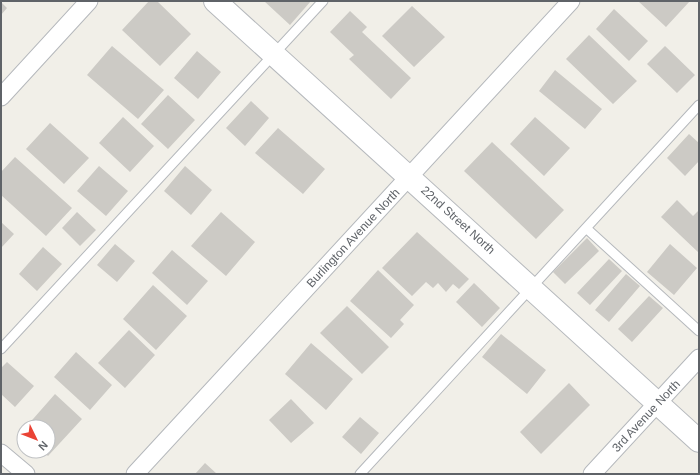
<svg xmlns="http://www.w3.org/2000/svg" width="700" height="475" font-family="Helvetica,sans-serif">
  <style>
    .building { fill: #cccac5 }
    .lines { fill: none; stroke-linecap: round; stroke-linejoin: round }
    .service-casing { stroke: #b5b8bc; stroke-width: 11 }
    .minor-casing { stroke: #b5b8bc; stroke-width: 19 }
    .tertiary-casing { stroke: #b5b8bc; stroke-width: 24 }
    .service { stroke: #fff; stroke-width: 9 }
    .minor { stroke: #fff; stroke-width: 17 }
    .tertiary { stroke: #fff; stroke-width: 22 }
    .labels { text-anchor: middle; stroke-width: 3; stroke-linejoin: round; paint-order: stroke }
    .street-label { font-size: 12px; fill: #5f6368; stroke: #fff }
  </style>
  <rect width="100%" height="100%" fill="#f1efe8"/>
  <path class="building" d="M149 1H157L191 34 160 66 122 30Z
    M264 1H311L290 25Z
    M638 1H690L666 27Z
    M1 2 7 8 1 15Z
    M412 6 445 37 414 67 382 36Z
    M614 9 648 41 629 61 596 29Z
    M350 11 367 27 362 32 411 78 391 99 349 59 354 55 330 32Z
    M589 35 637 81 613 104 566 59Z
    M112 46 164 90 138 119 87 75Z
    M665 46 695 75 677 93 647 64Z
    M197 51 221 72 198 99 174 78Z
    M555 70 602 109 585 129 539 91Z
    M168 95 195 120 168 149 141 124Z
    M251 101 269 118 245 146 226 128Z
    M123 117 154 146 130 172 99 143Z
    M535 117 570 148 544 176 510 144Z
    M50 123 89 158 64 184 26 149Z
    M278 128 325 169 303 194 255 153Z
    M689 134 699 143V161L685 176 667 158Z
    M492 142 564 210 536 239 464 171Z
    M15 157 72 208 46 236 1 195V172Z
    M99 166 128 191 106 216 77 191Z
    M185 166 212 190 191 215 164 191Z
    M677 200 693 216 699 210V253L661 217Z
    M77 212 96 230 80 246 62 228Z
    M221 212 255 242 226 276 191 246Z
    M1 222 14 234 1 248Z
    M417 232 469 279 459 289 453 284 446 292 438 283 433 288 426 282 412 296 382 268Z
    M587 238 599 251 565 284 553 272Z
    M115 244 135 261 117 282 97 265Z
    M670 244 697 268 674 295 647 272Z
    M43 247 62 264 37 291 19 274Z
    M172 250 208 281 187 305 152 273Z
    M609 259 622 271 590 305 577 293Z
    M378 270 414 305 400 320 404 324 391 338 350 301Z
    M626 274 640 286 609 322 595 310Z
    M474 283 500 308 482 327 456 302Z
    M153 285 187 316 156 350 123 319Z
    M649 296 663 308 632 342 618 329Z
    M347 306 389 347 362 374 320 333Z
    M129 330 155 355 125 388 98 363Z
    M501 334 546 370 527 394 482 357Z
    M311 343 353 379 326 410 285 374Z
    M76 352 112 385 90 410 54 377Z
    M7 362 34 386 15 407 1 394V368Z
    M569 383 590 405 541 454 520 432Z
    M55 394 82 419 48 456 43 451H48V427H26Z
    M291 399 314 423 291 443 269 420Z
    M360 417 379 433 361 454 342 437Z
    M205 463 217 474H195Z"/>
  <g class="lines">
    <defs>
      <path id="service" d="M586 228 699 331
        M1 349 323 1
        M360 474 699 105"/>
      <path id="minor" d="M1 97 89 1
        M1 453 26 474
        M135 474 571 1
        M592 474 699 358"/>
      <path id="tertiary" d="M215 1 699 441"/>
    </defs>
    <use href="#service" class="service-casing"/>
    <use href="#minor" class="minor-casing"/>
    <use href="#tertiary" class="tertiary-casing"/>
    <use href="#service" class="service"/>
    <use href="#minor" class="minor"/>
    <use href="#tertiary" class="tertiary"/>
  </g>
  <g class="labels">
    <g class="street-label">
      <text transform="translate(458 220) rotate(42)" y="4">22nd Street North</text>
      <text transform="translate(353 238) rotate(-47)" y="4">Burlington Avenue North</text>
      <text transform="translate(646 416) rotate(-47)" y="4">3rd Avenue North</text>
    </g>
  </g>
  <rect width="700" height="475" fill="none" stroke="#5f6368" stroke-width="4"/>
  <g transform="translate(36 439) rotate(133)"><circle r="19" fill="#ffffff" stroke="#bfc1c3"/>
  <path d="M0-3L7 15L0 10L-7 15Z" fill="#ea4335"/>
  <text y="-6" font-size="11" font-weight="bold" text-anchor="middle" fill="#5f6368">N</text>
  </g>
</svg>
